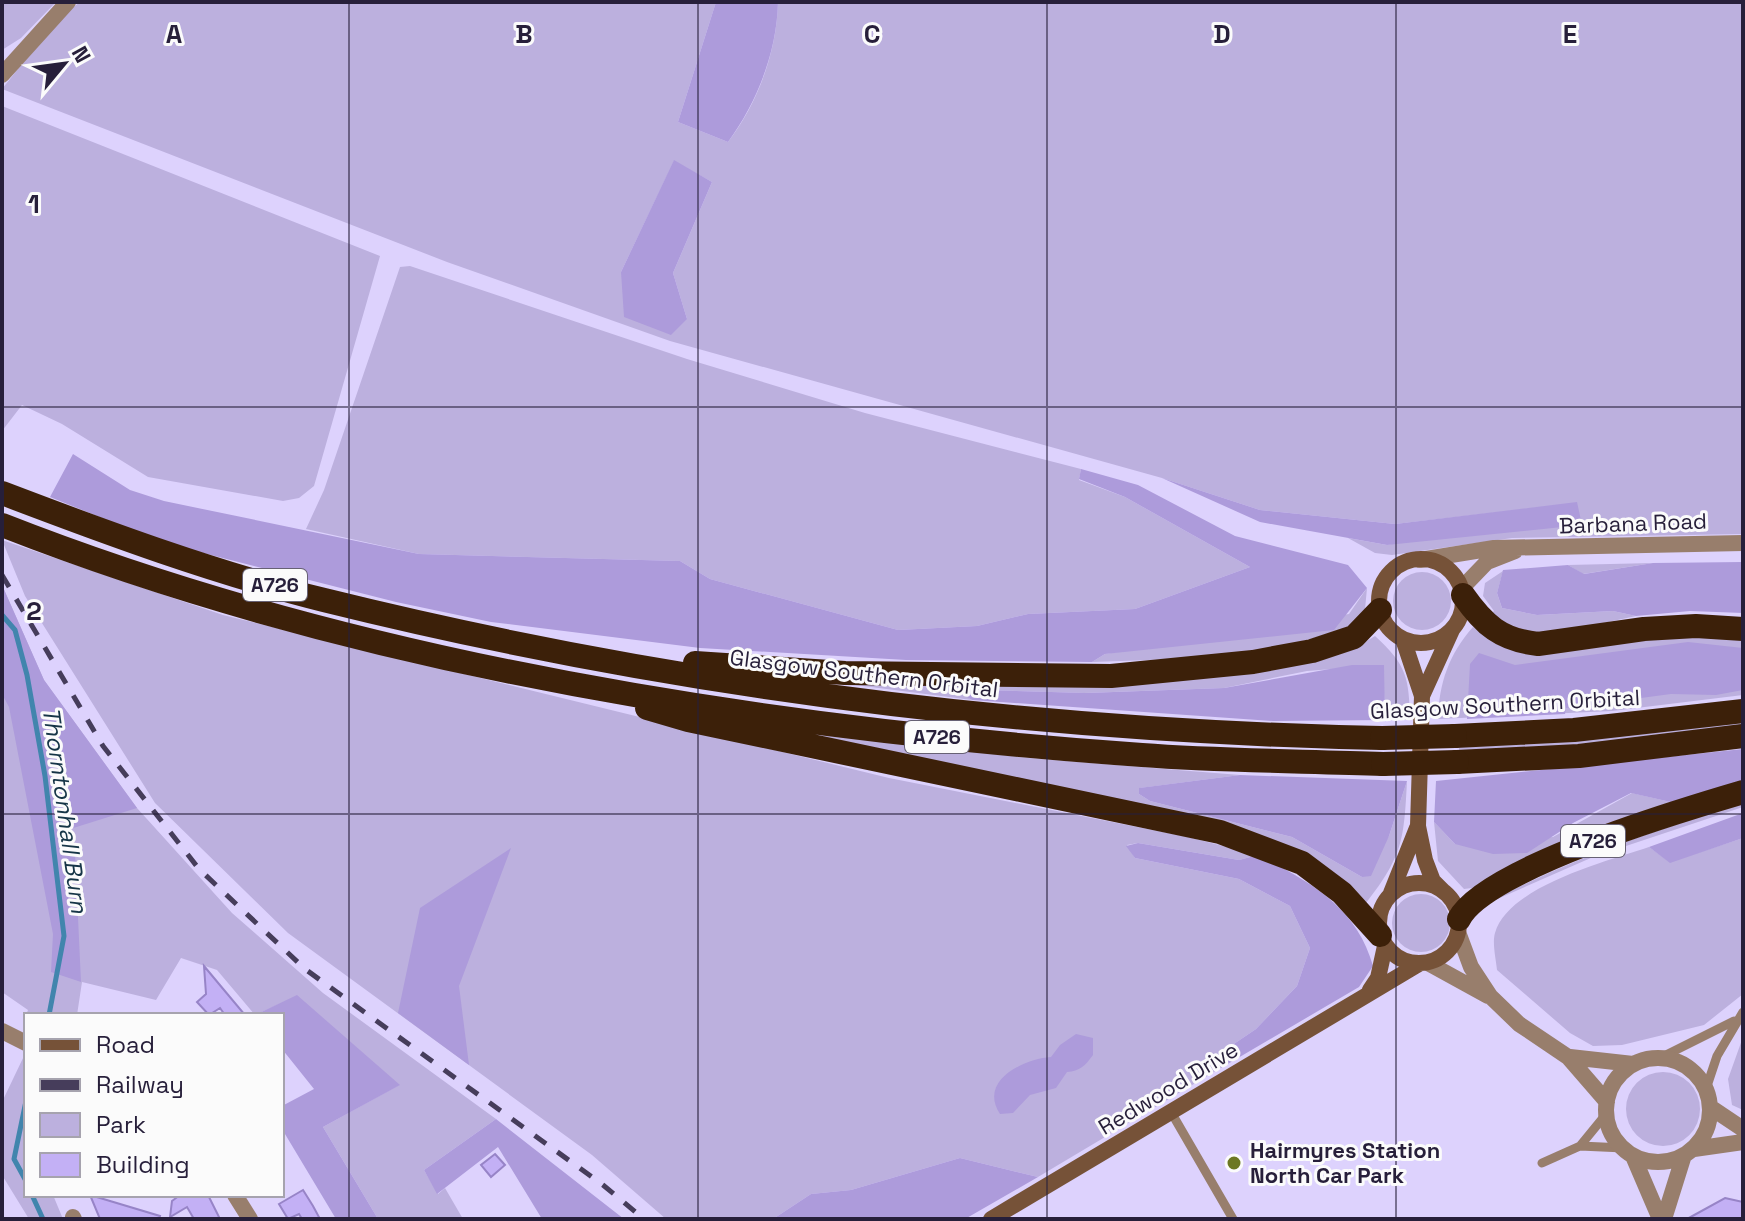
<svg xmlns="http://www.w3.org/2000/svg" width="1745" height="1221" font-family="'Space Grotesk',sans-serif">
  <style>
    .green { fill: #bcb0de; fill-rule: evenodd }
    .forest { fill: #ad9bdb }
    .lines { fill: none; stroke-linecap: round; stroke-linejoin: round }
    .stream { stroke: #4185ad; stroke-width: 5 }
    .building { fill: #c3b0f5; stroke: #9784c7; stroke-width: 2 }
    .lane { stroke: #987e6c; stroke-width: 9 }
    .street { stroke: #987e6c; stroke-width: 16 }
    .secondary { stroke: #765238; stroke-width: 16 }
    .highway { stroke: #3c2009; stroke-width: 24 }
    .rail { stroke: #463d5b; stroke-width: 5; stroke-dasharray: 14 14; stroke-linecap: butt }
    .highway-bridge { stroke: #3c2009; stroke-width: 24 }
    .grid { fill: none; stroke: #271f3a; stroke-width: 2; stroke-opacity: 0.55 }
    .poi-dot { fill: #6c7722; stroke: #fbfbfb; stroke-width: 3 }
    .labels { text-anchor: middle; stroke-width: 6; stroke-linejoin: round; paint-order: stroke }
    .shield { fill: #fbfbfb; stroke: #676174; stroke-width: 2 }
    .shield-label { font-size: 20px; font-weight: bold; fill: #271f3a }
    .street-label { font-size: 22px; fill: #271f3a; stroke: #fbfbfb }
    .poi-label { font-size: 22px; font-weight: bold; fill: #271f3a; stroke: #fbfbfb; text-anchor: start }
    .water-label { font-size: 24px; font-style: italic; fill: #163547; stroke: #fbfbfb }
    .grid-label { font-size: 26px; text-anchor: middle; font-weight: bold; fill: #271f3a; stroke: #fbfbfb; stroke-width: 6; stroke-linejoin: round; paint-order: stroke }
  </style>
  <rect width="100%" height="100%" fill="#ddd2fd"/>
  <path class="green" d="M2 2H56L21 38 2 50Z
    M80 2H716L678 122 728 142C758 103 777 51 778 2H1743V534L1512 538 1392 555 1375 553 1348 538 1387 545 1577 503 1395 524 1260 510 1162 478 670 341 447 262 2 89 57 20ZM674 161 712 182 673 273 687 319 621 272Z
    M2 106 380 256 314 486 299 498 283 501 148 477 62 424 22 405 2 431Z
    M410 266 687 359 865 413 1081 469 1079 480 1125 497 1250 567 1135 609 1028 614 977 626 898 630 710 579 680 561 419 554 306 529 324 490 400 267Z
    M2 540 223 615 889 778 1188 837 1258 855 1239 860 1138 843 1127 845 1135 858 1239 879 1290 906 1310 948 1297 986 1256 1029 1213 1058 1209 1075 1038 1177 960 1158 851 1190 811 1194 773 1219H666L592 1155 288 933 155 803 25 596Z
    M1653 563 1583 574 1568 565Z
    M1503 571 1497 593 1502 608 1537 615 1613 611 1636 616 1543 636 1520 634 1490 615 1494 611 1483 596 1485 583Z
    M1393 601a29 29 0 1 1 58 0a29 29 0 1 1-58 0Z
    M2 585 44 680 137 808 232 913 323 993 496 1119 424 1170 438 1194 445 1188 463 1219H378L323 1127 399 1085 297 996 255 1015 217 970 181 958 156 1000 82 982 77 1015H26L28 1010 2 992Z
    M1367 588 1364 620C1281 657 1182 659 1092 662L1105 654 1349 614Z
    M1473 627C1540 677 1584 641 1656 635 1685 633 1715 636 1743 637V695L1612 711 1438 719C1439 683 1449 654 1473 627Z
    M1375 636C1407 665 1409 678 1410 720H1385L1383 665 1307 671 1224 688 1085 693 985 690 966 696 972 700 809 679 995 684 1357 647Z
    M1743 719V726L1592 745 1459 754V744Z
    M801 732 1028 758 1240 775 1140 788 1139 794 1150 801 1292 837 1362 877 1389 836 1407 781C1404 839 1403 856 1366 903L1325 870Z
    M1632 793 1675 803 1472 888 1464 889 1438 861 1434 822 1455 844 1553 837Z
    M1743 803V807L1593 857 1486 904C1568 859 1654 831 1743 803Z
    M1743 838V994L1704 1025 1622 1045 1593 1046 1570 1033 1497 970C1496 959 1492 943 1495 933 1508 886 1608 861 1649 847L1670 862Z
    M1392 923a29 29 0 1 1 58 0a29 29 0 1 1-58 0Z
    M1743 1037V1110L1732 1105 1728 1079Z
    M24 1056 26 1195H53L63 1219H29L2 1175V1102Z
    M1626 1109a37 37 0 1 1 74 0a37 37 0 1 1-74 0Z"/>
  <path class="forest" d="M716 2H778C777 52 757 102 728 142L678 122Z
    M674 160 712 182 673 273 687 319 671 335 624 317 621 272Z
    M73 454 130 490 164 501 419 554 680 561 710 579 898 630 977 626 1028 614 1135 609 1250 567 1125 497 1079 479 1081 469 1138 485 1235 536 1348 565 1367 588 1334 630 1105 654 1092 662 906 660 700 648 491 622 396 602 164 543 50 497Z
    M1162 478 1260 510 1395 524 1577 502 1582 525 1387 545 1260 522Z
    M1743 562V613L1690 611 1636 616 1613 611 1537 615 1502 608 1497 593 1503 570 1568 565 1584 574 1653 563Z
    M2 585 44 680 137 808 67 830 75 853 81 982 51 972 53 934 9 707 2 694Z
    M1688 642 1743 648V690L1716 695 1671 694 1566 708 1565 714 1467 719 1470 664 1479 653 1515 665Z
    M1352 665H1384L1385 720 1273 721 972 700 965 696 985 690 1086 693 1224 688Z
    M1743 749V783L1675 803 1631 793 1573 823 1527 853 1493 854 1455 844 1434 822 1436 781Z
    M1240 775 1407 781 1389 836 1371 876 1362 877 1292 837 1150 801 1139 794V788Z
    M1743 813V838L1670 863 1649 847Z
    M1138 843 1239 860 1258 855C1309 881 1357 907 1373 966L1359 987 1209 1075 1213 1058 1256 1029 1297 986 1310 948 1290 906 1239 879 1135 858 1126 846Z
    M511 848 459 986 469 1065 398 1013 420 908Z
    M297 995 400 1085 323 1127 378 1219H336L282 1129V1106L314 1089 282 1049V1015H255Z
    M1076 1034 1093 1038V1055C1085 1066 1080 1071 1067 1072L1056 1088 1030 1095 1013 1113 1000 1114C978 1081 1023 1059 1051 1057L1060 1045Z
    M496 1119 624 1219H542L498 1147 437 1194 424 1170Z
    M960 1158 1038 1177 965 1219H773L811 1194 851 1190Z"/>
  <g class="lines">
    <path class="stream" d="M2 615 15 630 27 675 45 776 64 936 49 1015
      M26 1101 14 1159 26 1181
      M32 1195 43 1219"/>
  </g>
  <path class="building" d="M204 966 219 984 245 1015H225L220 1008 209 1015 197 1002 206 994Z
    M495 1154 505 1165 491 1177 481 1165Z
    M303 1190 313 1206 320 1219H302L299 1214 288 1219 279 1204Z
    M90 1195 160 1216 159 1219H100Z
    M180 1195H208L220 1219H194L187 1207 170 1217 172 1201Z
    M1725 1198 1743 1202V1219H1687Z"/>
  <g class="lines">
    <path class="lane" d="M1662 1057 1734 1021
      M1706 1089 1717 1056 1743 1012
      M1171 1112 1233 1219
      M1607 1113 1580 1146 1624 1148
      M1542 1163 1580 1146"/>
    <path class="street" d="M2 75 68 2
      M1420 560 1494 548 1743 543
      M1461 589 1487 562 1515 551
      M1458 932 1471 967 1490 996 1519 1024 1568 1057 1607 1102
      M1428 963 1488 996
      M2 1031 26 1043
      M1570 1057 1633 1064
      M1606 1110a52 52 0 1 1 104 0a52 52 0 1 1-104 0Z
      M1710 1107 1743 1129
      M1694 1149 1743 1142
      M1633 1156 1660 1219
      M235 1195 250 1219
      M73 1217 74 1219
      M1664 1219 1684 1155"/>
    <path class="secondary" d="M1379 601a42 42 0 1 1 84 0a42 42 0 1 1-84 0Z
      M1403 639 1422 696
      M1379 923a40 40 0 1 1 80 0a40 40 0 1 1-80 0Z
      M1443 891 1433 881 1425 860 1418 826 1422 696 1452 630
      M1391 893 1417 828
      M1370 990 1378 978 1385 946
      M991 1219 1419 964"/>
    <path class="highway" d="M2 493C107 533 215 573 324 600 671 686 1025 731 1382 738
      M2 525C358 665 762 728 1142 755 1222 761 1303 761 1383 764
      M1463 595C1484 625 1501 640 1538 644L1644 629 1696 626 1743 629
      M695 663 845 673 1111 676 1253 662 1312 651 1354 637 1380 610
      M647 708 688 720 1220 832 1302 863 1342 893 1380 935
      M1455 736 1574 730 1743 711
      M1457 762 1579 756 1743 736
      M1459 919C1485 868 1685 809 1743 792"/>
    <path class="rail" d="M2 575 103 746 199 869 305 969 603 1185 644 1219"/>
    <path class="highway-bridge" d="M1382 738 1455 736
      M1383 764 1457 762"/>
  </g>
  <path class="grid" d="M349 2V1219M698 2V1219M1047 2V1219M1396 2V1219M2 407H1743M2 814H1743"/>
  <circle class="poi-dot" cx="1234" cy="1163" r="8"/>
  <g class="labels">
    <g class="shield">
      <rect x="243" y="569" width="64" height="32" rx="6"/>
      <rect x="905" y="721" width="64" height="32" rx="6"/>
      <rect x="1561" y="825" width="64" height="32" rx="6"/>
    </g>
    <g class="shield-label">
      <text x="275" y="592">A726</text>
      <text x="937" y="744">A726</text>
      <text x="1593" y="848">A726</text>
    </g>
    <g class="street-label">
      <text transform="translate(1633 523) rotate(-2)" y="8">Barbana Road</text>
      <text transform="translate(864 673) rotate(7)" y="8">Glasgow Southern Orbital</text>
      <text transform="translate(1505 704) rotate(-3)" y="8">Glasgow Southern Orbital</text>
      <text transform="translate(1168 1088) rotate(-31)" y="8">Redwood Drive</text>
    </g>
    <g class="poi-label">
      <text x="1250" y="1158">Hairmyres Station<tspan x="1250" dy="25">North Car Park</tspan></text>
    </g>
    <g class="water-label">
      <text transform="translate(65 810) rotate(82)" y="8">Thorntonhall Burn</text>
    </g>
  </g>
  <g class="grid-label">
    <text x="174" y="43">A</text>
    <text x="524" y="43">B</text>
    <text x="872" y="43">C</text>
    <text x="1222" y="43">D</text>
    <text x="1570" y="43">E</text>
    <text x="34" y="213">1</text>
    <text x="34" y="620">2</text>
  </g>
  <rect width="1745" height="1221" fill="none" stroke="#271f3a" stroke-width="8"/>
  <rect x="24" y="1013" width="260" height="184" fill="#fbfbfb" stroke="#a6a3ae" stroke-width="2"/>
  <rect x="40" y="1039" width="40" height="12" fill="#765238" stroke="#a6a3ae" stroke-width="2"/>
  <text x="96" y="1053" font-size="24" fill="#271f3a">Road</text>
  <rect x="40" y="1079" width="40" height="12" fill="#463d5b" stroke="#a6a3ae" stroke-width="2"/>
  <text x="96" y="1093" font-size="24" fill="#271f3a">Railway</text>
  <rect x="40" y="1113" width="40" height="24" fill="#bcb0de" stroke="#a6a3ae" stroke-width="2"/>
  <text x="96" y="1133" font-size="24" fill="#271f3a">Park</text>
  <rect x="40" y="1153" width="40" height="24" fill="#c3b0f5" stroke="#a6a3ae" stroke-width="2"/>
  <text x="96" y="1173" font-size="24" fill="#271f3a">Building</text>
  <g transform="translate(64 64) rotate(61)" stroke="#fbfbfb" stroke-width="6" paint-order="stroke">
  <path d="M0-6L14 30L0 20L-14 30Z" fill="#271f3a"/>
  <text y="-12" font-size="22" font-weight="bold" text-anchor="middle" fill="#271f3a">N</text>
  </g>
</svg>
